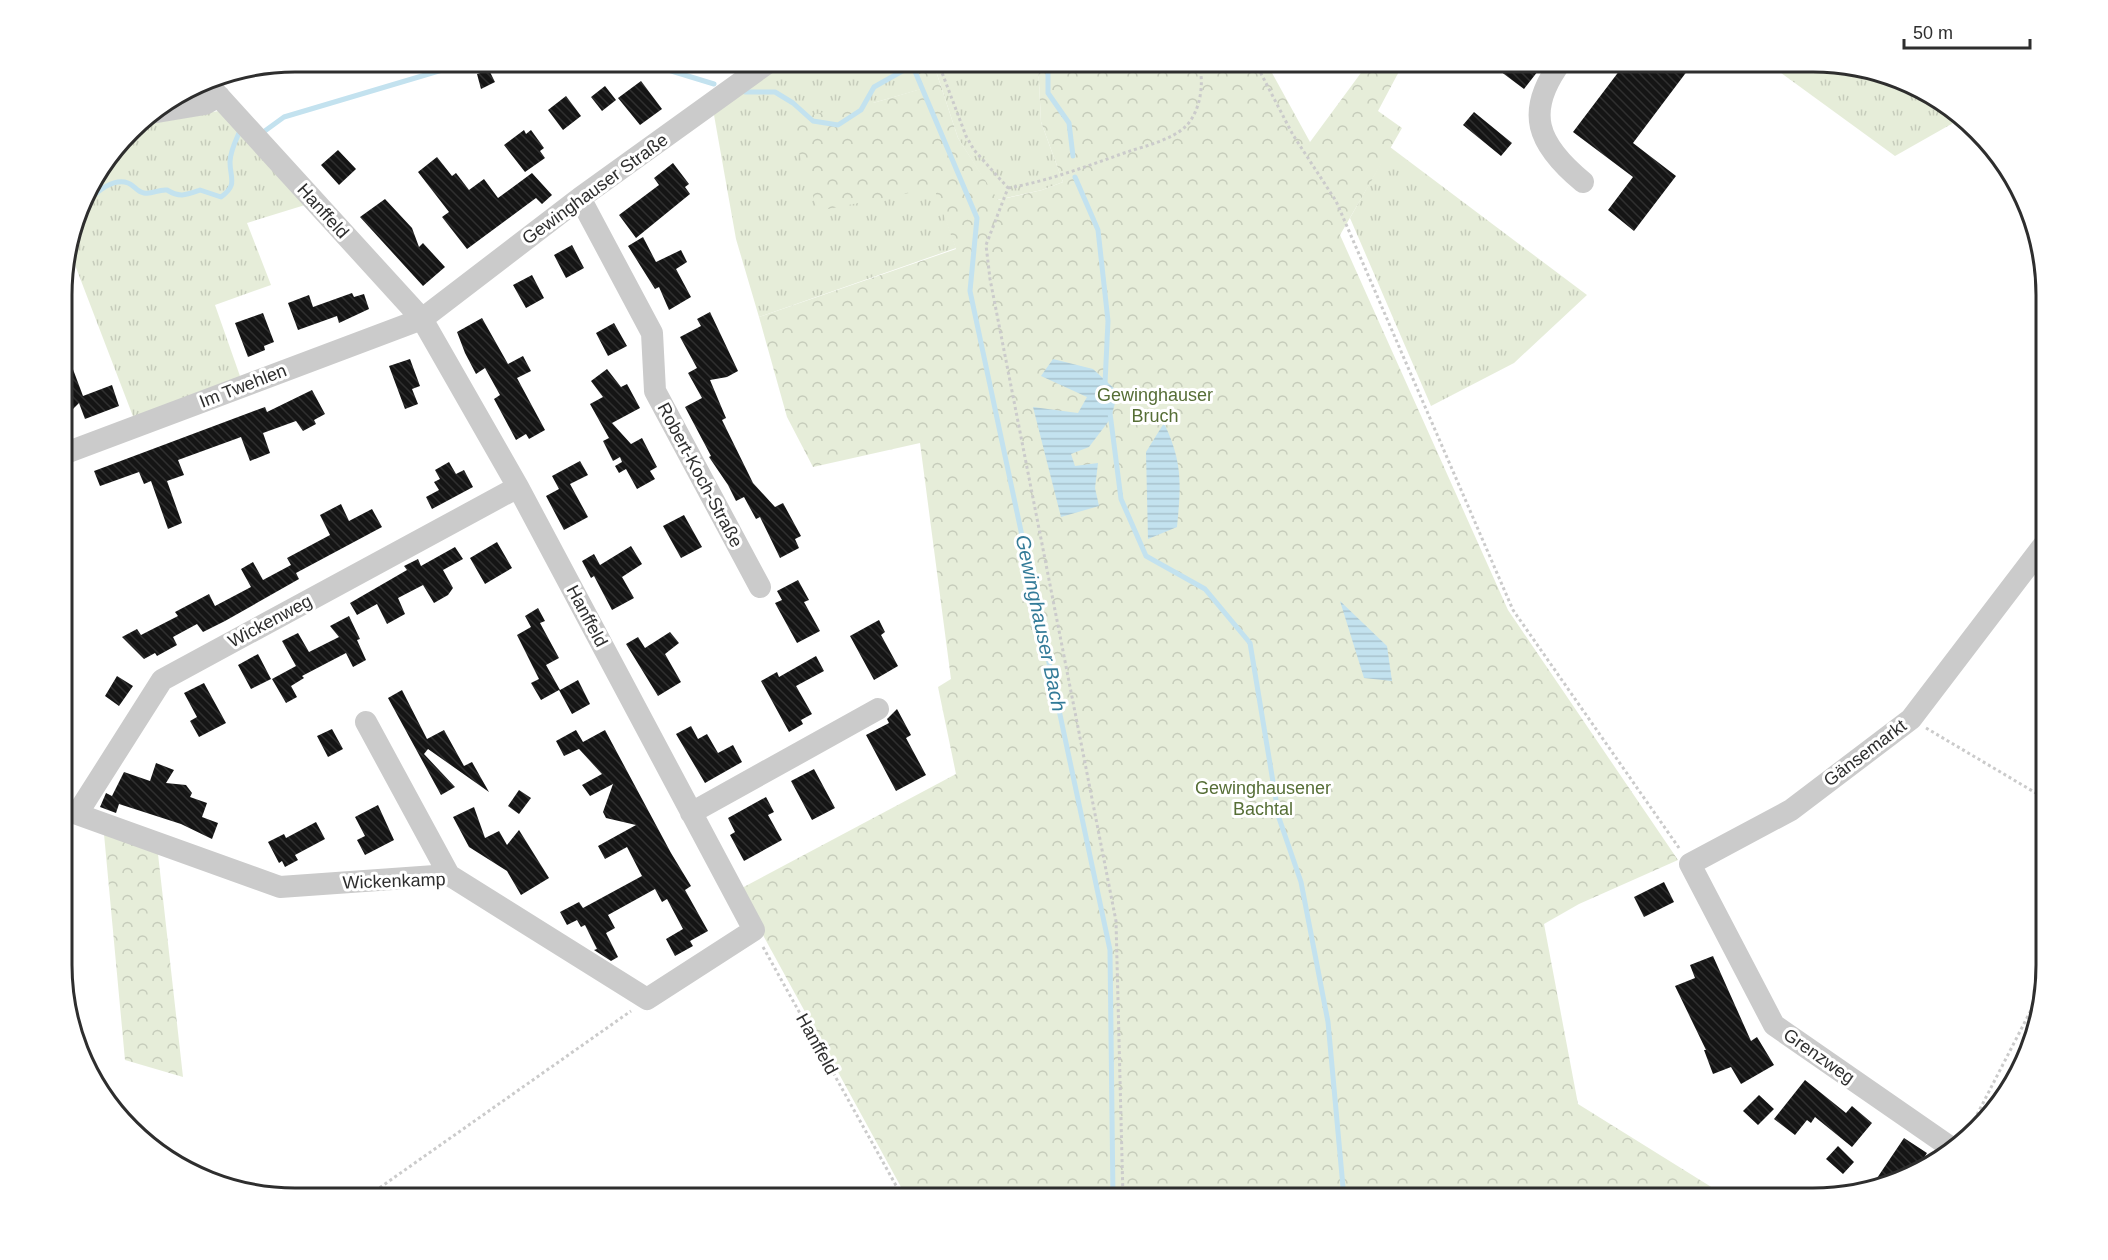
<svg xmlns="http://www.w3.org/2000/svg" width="2108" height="1260" font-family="Arial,sans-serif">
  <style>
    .grass { fill: url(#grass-tufts) }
    .forest { fill: url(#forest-crowns) }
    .water { fill: url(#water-rules) }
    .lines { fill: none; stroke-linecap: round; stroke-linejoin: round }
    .stream { stroke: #c3e2ef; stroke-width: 5 }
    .building { fill: url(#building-back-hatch) }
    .path { stroke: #cbcbcb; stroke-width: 3; stroke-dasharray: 3 3; stroke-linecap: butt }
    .minor { stroke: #cbcbcb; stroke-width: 22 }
    .labels { text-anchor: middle; stroke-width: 6; stroke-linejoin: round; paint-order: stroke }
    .street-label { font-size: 18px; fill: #2e2e2e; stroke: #fff }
    .park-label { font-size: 18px; fill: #566e36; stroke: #fff }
    .water-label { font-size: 20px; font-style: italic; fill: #337b98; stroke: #fff }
    .rim { fill: none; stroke: #2e2e2e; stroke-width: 3 }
  </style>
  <defs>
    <pattern id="grass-tufts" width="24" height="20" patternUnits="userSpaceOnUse" patternTransform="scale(1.5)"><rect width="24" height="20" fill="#e6edd9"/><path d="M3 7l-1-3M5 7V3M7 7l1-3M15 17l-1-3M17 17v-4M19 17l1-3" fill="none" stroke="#c6ccbb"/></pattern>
    <pattern id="forest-crowns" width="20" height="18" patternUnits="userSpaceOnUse" patternTransform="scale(1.5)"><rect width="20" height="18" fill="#e6edd9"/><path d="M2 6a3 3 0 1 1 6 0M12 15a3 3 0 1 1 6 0" fill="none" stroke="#c6ccbb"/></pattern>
    <pattern id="water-rules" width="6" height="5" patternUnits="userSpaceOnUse" patternTransform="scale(1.5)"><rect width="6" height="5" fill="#c3e2ef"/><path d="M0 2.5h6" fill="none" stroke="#a8c2cd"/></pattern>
    <pattern id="building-back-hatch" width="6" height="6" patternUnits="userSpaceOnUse" patternTransform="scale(1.5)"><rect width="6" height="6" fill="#151515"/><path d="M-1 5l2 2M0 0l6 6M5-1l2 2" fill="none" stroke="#2f2f2f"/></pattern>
  </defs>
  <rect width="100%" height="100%" fill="#fff"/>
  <path class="grass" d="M783 62H915L925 88 873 103 935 188 956 248 759 317 736 239 714 115 758 78Z
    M933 62H1038L1041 122 1063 182 1042 190 997 200 958 138Z
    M1766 62C1821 58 1879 66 1929 92 1940 99 1951 109 1962 118L1895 156Z
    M219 111 305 205 247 223 271 285 215 305 241 379 134 419 75 265H63L86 192 139 123Z
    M1390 147 1587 295 1514 363 1431 406 1350 218Z"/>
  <path class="forest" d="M915 62H933L958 138 998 200 1042 190 1063 182 1041 122 1038 62H1266L1310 142 1369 62H1404L1378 111 1402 128 1340 235 1508 610 1678 860 1579 904 1544 924 1578 1104 1729 1198H907L764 937 740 889 956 774 938 687 951 679 920 443 813 467 787 417 759 317 956 249 934 188 818 211 788 119 873 103 924 88Z
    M104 834 158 854 183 1077 125 1060Z"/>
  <path class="water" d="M1053 359 1093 369 1118 392 1111 418 1089 447 1071 454 1075 466 1098 463 1095 488 1099 506 1061 517 1033 407 1078 413 1087 397 1041 376Z
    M1164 423C1183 463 1181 485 1177 527L1148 539 1146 452Z
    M1340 601 1387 646 1392 681 1364 678Z"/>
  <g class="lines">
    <path class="stream" d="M642 62 714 84
      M911 62 977 218 970 291 1110 950 1113 1198
      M1048 62V93L1069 123 1073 156
      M745 92H775L793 103 813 121 838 125 861 110 874 87 913 65
      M262 133 284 117 469 62
      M1075 177 1098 230 1108 321 1105 383
      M83 199 89 200C98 191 114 178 128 183 134 185 137 192 144 193 152 195 158 189 167 190 180 198 186 195 200 190L221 197C238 185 230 178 230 162 230 152 235 142 239 133
      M1110 413 1121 499 1146 556 1205 589 1250 643 1279 818 1301 882 1328 1022 1344 1198"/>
  </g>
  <path class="building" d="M1488 62H1545L1524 89Z
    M1626 62H1694L1633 143 1676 176 1634 231 1608 210 1633 177 1573 132Z
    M489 70 495 82 481 89 477 74Z
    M641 81 662 109 640 125 618 98Z
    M605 86 616 100 602 111 591 97Z
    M566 96 581 116 563 130 548 110Z
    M1474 112 1512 143 1501 156 1463 125Z
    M524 130 526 134 531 130 544 148 540 151 545 158 525 172 504 145Z
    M338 150 356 169 339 185 321 165Z
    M437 157 452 176 456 173 469 190 484 179 498 198 532 173 552 195 542 204 536 198 467 249 442 217 449 212 418 172Z
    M673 163 689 184 685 187 690 194 636 238 619 215 659 185 654 178Z
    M385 199 412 228 419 247 423 243 445 267 423 286 360 217Z
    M643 237 656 262 681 250 687 262 676 269 691 297 669 310 659 287 655 289 628 246Z
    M572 245 584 268 566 278 554 255Z
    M532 275 544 298 526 308 513 285Z
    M352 293 354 297 364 294 369 309 339 323 337 316 298 330 288 303 309 295 313 307Z
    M710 312 738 371 727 377 710 380 726 418 722 420 753 483 775 507 783 503 801 536 795 539 799 548 780 558 760 517 756 519 744 497 736 501 728 485 709 457 711 456 685 407 702 398 688 373 697 368 680 337 701 326 697 319Z
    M263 313 274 342 264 346 265 350 248 357 235 323Z
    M482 318 508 364 523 356 531 371 517 378 545 430 529 439 526 434 516 440 494 399 500 395 485 368 476 374 465 353 457 332Z
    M614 323 627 346 608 356 596 333Z
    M65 348 83 396 112 385 119 406 85 419 79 403 63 419Z
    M410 359 420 386 412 389 418 404 405 409 389 366Z
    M607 369 621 387 627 384 640 408 612 423 631 444 642 438 657 467 650 471 655 479 637 489 626 469 619 473 615 466 622 462 620 457 613 461 603 441 609 438 590 404 603 397 591 381Z
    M312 390 325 414 314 420 316 424 303 431 296 421 263 433 270 453 250 461 241 437 178 460 184 475 167 481 182 523 168 529 151 481 144 484 139 472 100 486 94 471 265 407 267 412Z
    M580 461 588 475 570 484 588 517 564 530 546 496 559 489 552 476Z
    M449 462 456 474 464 470 473 487 432 509 426 497 439 490 434 482 440 479 435 470Z
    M341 504 349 521 372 509 382 527 296 573 299 579 225 621 203 632 197 624 173 637 177 645 157 656 155 653 144 659 122 637 137 629 141 635 178 616 175 612 209 594 215 606 251 587 241 569 253 562 263 580 291 565 287 558 330 535 320 515Z
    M684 515 702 547 681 558 663 526Z
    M497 542 512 568 485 584 470 558Z
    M631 546 642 564 622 577 634 598 612 610 594 576 591 578 582 561 594 554 600 565Z
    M455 547 463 559 443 570 453 588 448 595 434 603 423 585 398 598 405 614 387 624 377 604 357 615 350 603 407 570 404 566 418 559 421 566Z
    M798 580 809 600 804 602 820 631 797 643 775 603 782 600 777 591Z
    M538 608 545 621 540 623 559 658 546 665 560 690 578 680 590 704 572 714 559 690 541 700 531 683 539 679 517 635 531 627 525 616Z
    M349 616 360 639 357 640 366 660 353 667 346 653 302 676 304 678 291 686 297 697 286 703 272 679 296 666 282 641 298 633 309 652 339 637 330 626Z
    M879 620 885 632 881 635 898 666 874 680 850 636Z
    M670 632 679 643 665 654 681 682 658 696 626 644 638 637 645 648Z
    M258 654 271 679 251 689 238 665Z
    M816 656 824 671 796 686 812 714 801 720 803 724 789 732 761 681 777 672 779 677Z
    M117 676 133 686 119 706 105 696Z
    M204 683 226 723 199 737 190 721 197 717 184 693Z
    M402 690 427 739 444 730 464 766 472 762 489 792 428 749 424 754 455 787 441 795 388 698Z
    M897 709 911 735 906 738 926 775 896 791 866 735 889 723 887 719Z
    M691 726 698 739 707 734 718 753 733 745 742 762 705 783 676 734Z
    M332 729 343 749 328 757 317 736Z
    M576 730 583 742 605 730 671 853 691 886 685 890 708 931 690 941 693 946 675 956 666 939 683 929 667 899 662 902 655 889 608 915 615 928 606 933 618 957 611 961 594 950 597 949 585 925 581 927 577 920 567 925 560 912 579 902 583 908 642 876 627 847 605 859 598 846 636 825 606 818 603 812 613 784 590 796 582 785 602 774 579 749 564 756 556 741Z
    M156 763 174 770 166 783 186 785 192 793 190 797 207 803 202 817 218 823 212 839 181 824 119 804 116 813 100 807 106 793 112 796 124 772 150 781Z
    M814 769 835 808 812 820 791 781Z
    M519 790 531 798 519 814 508 806Z
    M766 797 774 812 768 815 782 840 744 861 730 835 735 832 728 818Z
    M378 805 394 840 365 855 357 840 365 836 355 817Z
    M474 807 485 838 499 831 507 845 519 830 549 878 521 895 507 871 469 847 453 817Z
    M316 822 325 839 295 855 298 860 285 867 282 861 279 863 268 842 284 834 286 838Z
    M1664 882 1674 902 1644 917 1634 897Z
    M1713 956 1751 1041 1757 1037 1774 1065 1741 1084 1731 1067 1713 1074 1704 1050H1706L1675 986 1695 978 1690 965Z
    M1805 1080 1846 1113 1852 1106 1872 1123 1852 1147 1815 1117 1811 1123 1807 1120 1795 1135 1774 1119Z
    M1759 1095 1774 1109 1758 1125 1743 1111Z
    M1904 1138 1927 1153 1915 1172 1873 1184Z
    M1838 1146 1854 1162 1843 1174 1826 1159Z"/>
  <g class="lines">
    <path class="path" d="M938 62 966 136 974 150 1008 188 986 245 990 279 1116 921 1123 1198
      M1255 62 1293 135 1336 201 1513 610 1679 848
      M1008 188C1049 181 1087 166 1127 152 1145 146 1172 140 1186 126 1201 111 1205 80 1198 62
      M1926 728 2046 799
      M763 947 903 1198
      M1966 1136 2045 983
      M365 1198 631 1011"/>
    <path class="minor" d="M1561 62C1524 112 1537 144 1583 182
      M151 113 205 104 219 96
      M580 198 652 333 655 391 760 587
      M63 454 422 319 580 198 769 62
      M366 722 449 875
      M63 809 280 887 449 875 647 999 754 930 518 487 422 319 204 80
      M691 813 878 709
      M77 814 162 680 518 487
      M1953 1149 1774 1025 1690 864 1791 810 1911 719 2046 542"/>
  </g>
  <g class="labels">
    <g class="street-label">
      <text transform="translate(595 189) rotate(-36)" y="6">Gewinghauser Straße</text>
      <text transform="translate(323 211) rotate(48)" y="6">Hanffeld</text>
      <text transform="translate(243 386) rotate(-21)" y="6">Im Twehlen</text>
      <text transform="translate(700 475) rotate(62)" y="6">Robert-Koch-Straße</text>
      <text transform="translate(587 616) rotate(62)" y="6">Hanffeld</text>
      <text transform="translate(270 621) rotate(-28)" y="6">Wickenweg</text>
      <text transform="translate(1865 753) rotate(-37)" y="6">Gänsemarkt</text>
      <text transform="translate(394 881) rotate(-2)" y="6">Wickenkamp</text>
      <text transform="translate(817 1044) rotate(61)" y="6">Hanffeld</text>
      <text transform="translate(1819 1056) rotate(35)" y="6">Grenzweg</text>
    </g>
    <g class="park-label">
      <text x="1155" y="401">Gewinghauser<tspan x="1155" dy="21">Bruch</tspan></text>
      <text x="1263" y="794">Gewinghausener<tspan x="1263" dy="21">Bachtal</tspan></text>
    </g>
    <g class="water-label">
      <text transform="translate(1041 623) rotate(78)" y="7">Gewinghauser Bach</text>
    </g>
  </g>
  <path d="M0 0H2108V1260H0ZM295 72H1813A223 223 0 0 1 2036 295V965A223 223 0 0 1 1813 1188H295A223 223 0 0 1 72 965V295A223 223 0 0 1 295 72Z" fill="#fff" fill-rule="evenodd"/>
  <path class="rim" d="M295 72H1813A223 223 0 0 1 2036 295V965A223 223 0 0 1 1813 1188H295A223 223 0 0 1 72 965V295A223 223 0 0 1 295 72Z"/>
  <path d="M1904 39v9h126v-9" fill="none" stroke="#2e2e2e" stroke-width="3"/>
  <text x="1913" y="39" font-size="18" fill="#2e2e2e" stroke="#ffffff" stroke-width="4.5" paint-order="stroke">50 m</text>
</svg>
